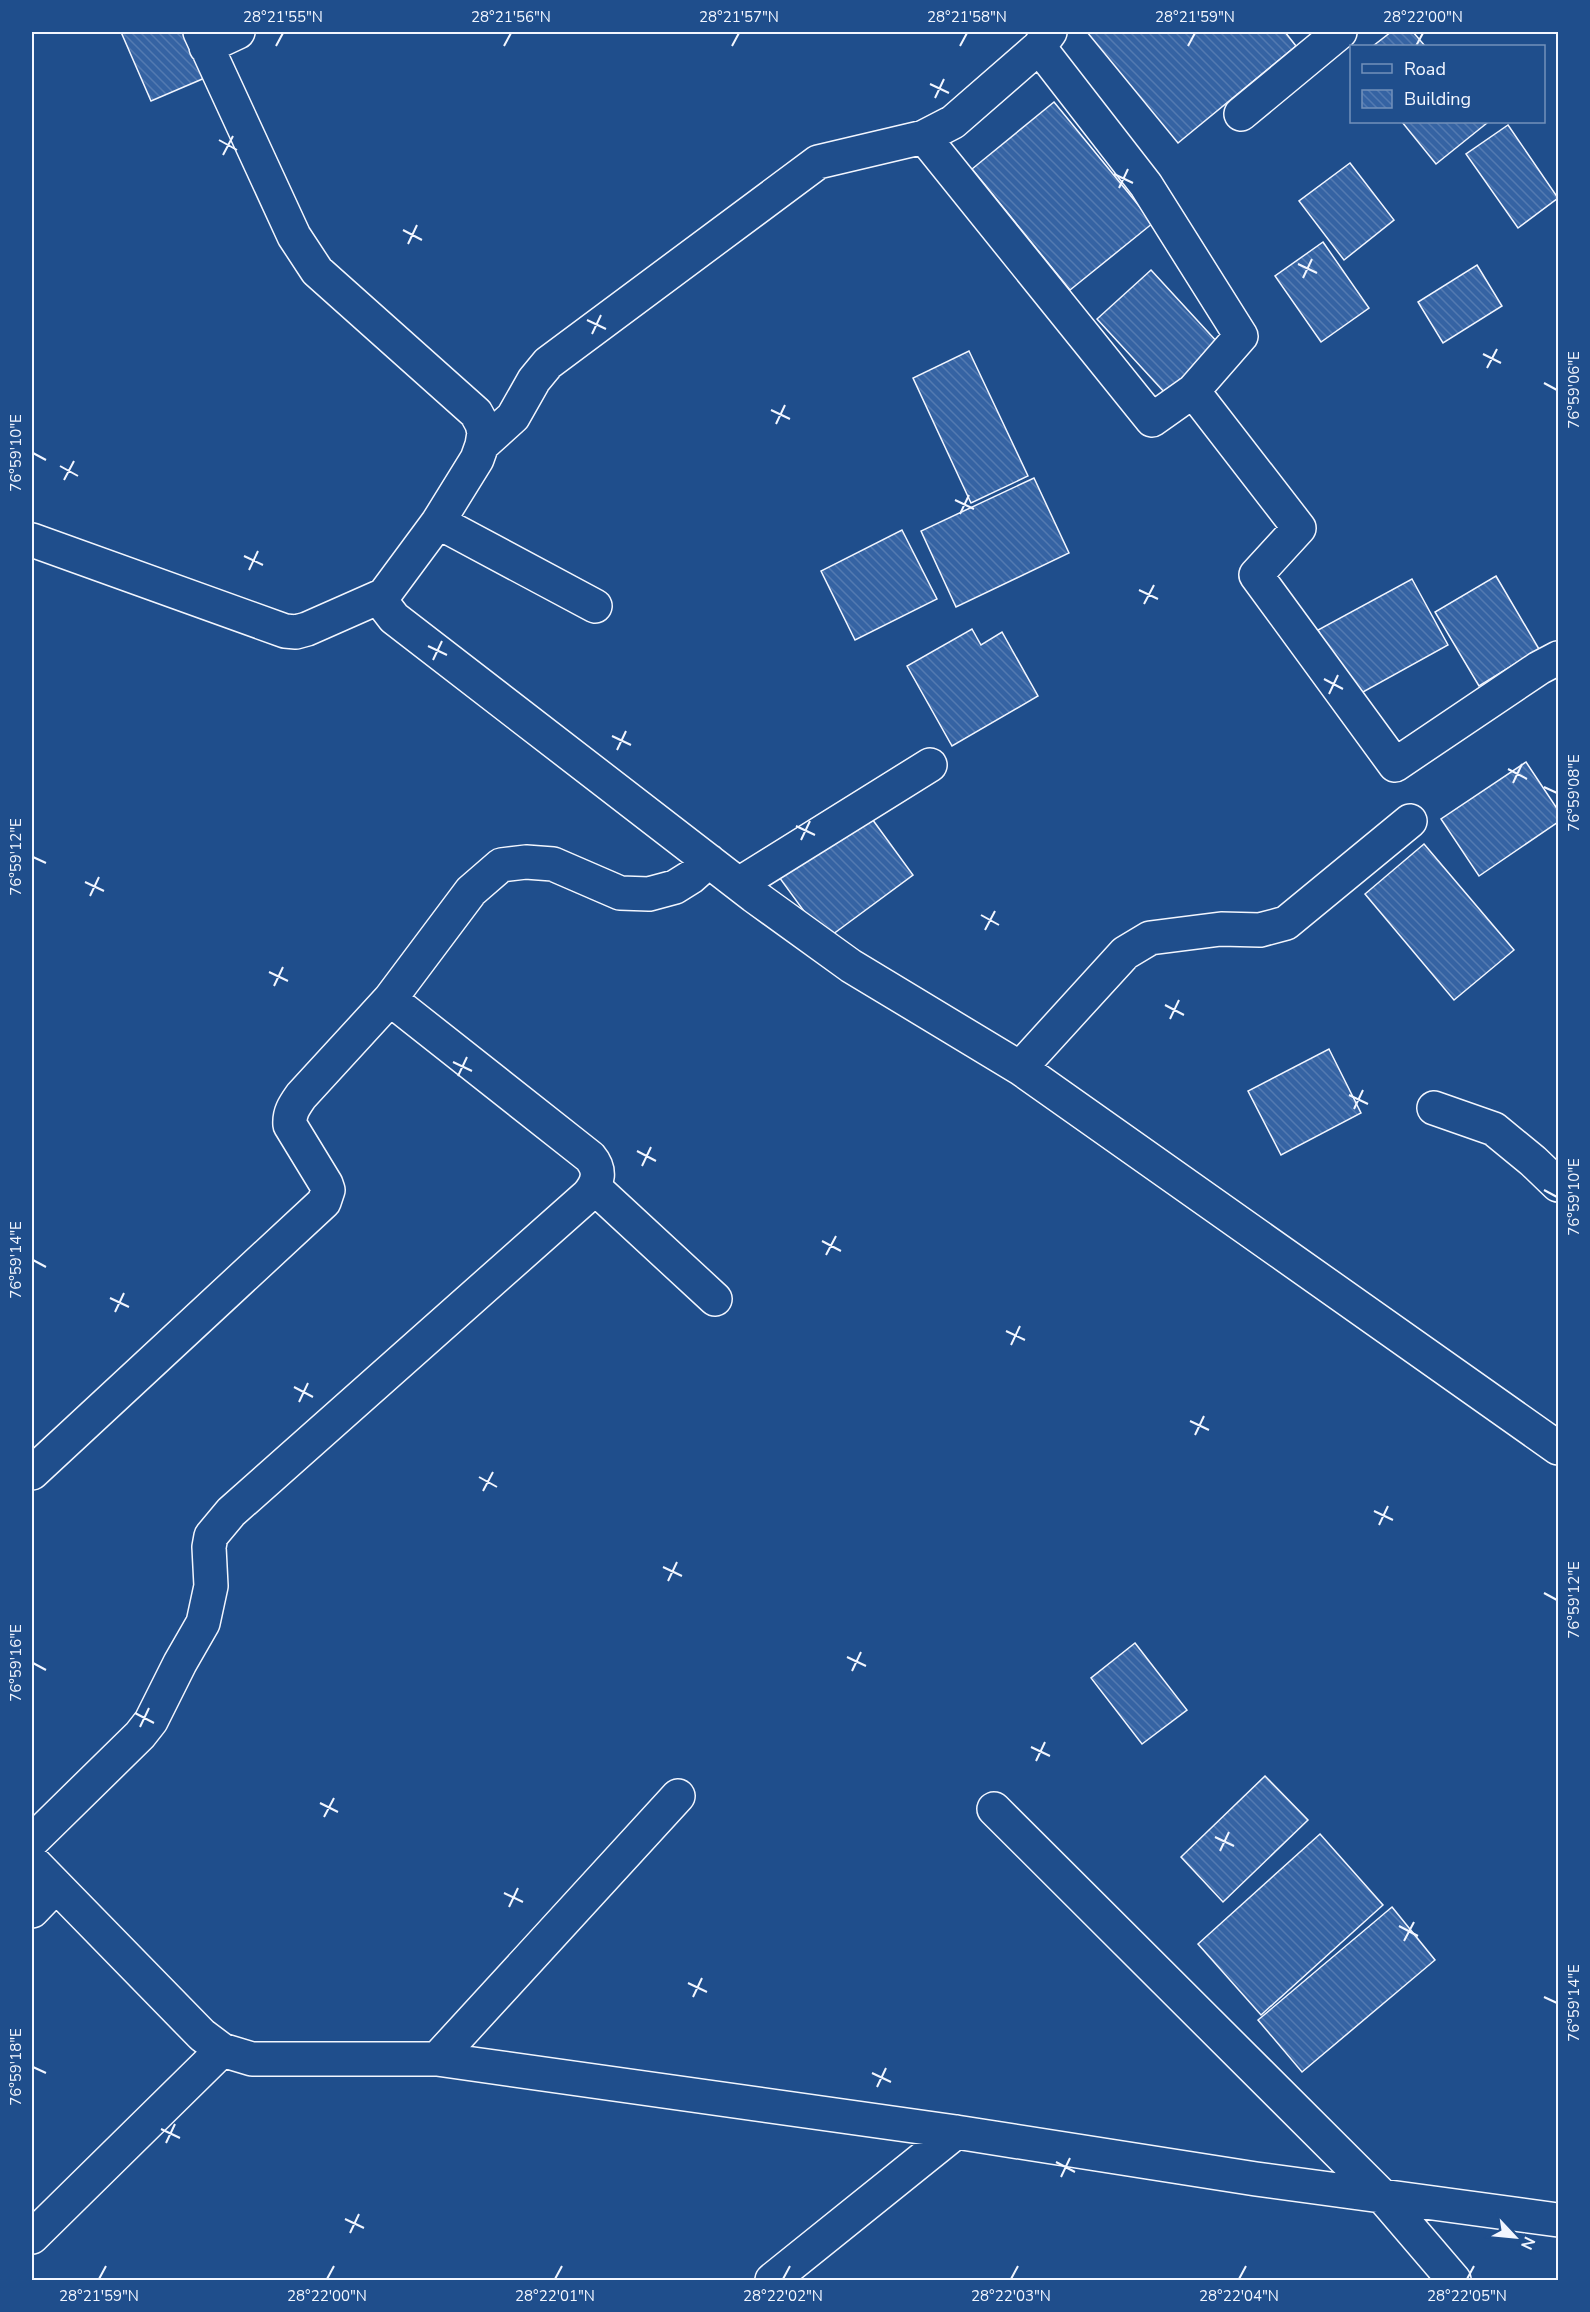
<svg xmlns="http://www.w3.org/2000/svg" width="1590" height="2312" font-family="'Nunito Sans',sans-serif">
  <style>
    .building { fill: url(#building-back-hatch); stroke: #f2f6ff; stroke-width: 1.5 }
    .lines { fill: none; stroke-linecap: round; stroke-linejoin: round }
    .street-casing { stroke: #f2f6ff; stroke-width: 36 }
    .street { stroke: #1f4e8c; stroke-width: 33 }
    .ticks { fill: none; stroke: #f2f6ff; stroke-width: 2 }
    .neatline { fill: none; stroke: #f2f6ff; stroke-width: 2 }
    .ticks-label { font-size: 15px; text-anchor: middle; fill: #f2f6ff }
  </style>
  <defs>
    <pattern id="building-back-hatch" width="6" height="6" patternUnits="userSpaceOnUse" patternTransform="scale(1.5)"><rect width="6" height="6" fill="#3563a3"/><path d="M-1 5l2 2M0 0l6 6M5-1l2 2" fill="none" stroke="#537ab1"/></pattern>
  </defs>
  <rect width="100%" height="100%" fill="#1f4e8c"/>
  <path class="building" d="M121 32H187L207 77 151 101Z
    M1087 32H1285L1296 46 1178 143Z
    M1391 32H1413L1425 46H1373Z
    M1054 102 1153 223 1070 290 972 169Z
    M1402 122H1486L1487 123 1436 164Z
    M1508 125 1558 198 1518 228 1466 154Z
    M1350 163 1394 220 1344 260 1299 201Z
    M1323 242 1369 308 1321 342 1275 276Z
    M1477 265 1502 306 1443 343 1418 302Z
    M1151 270 1219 344 1165 393 1097 319Z
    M969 351 1028 476 971 503 913 378Z
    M1034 478 1069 553 956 607 921 531Z
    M902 530 937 599 855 640 821 571Z
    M1496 576 1539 649 1479 686 1435 612Z
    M1412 579 1448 645 1354 697 1318 630Z
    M972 629 981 645 1002 632 1038 696 952 746 907 666Z
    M1526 762 1558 810V822L1479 876 1441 819Z
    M867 812 913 875 825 940 779 877Z
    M1424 844 1514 950 1454 1000 1365 894Z
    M1329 1049 1361 1113 1281 1155 1248 1091Z
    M1135 1643 1187 1710 1142 1744 1091 1678Z
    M1265 1776 1308 1820 1223 1902 1181 1857Z
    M1320 1834 1383 1905 1261 2015 1198 1944Z
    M1392 1907 1435 1960 1302 2072 1258 2020Z"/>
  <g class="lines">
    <defs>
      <path id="street" d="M200 32 294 236 317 271 476 413 482 424 484 433 482 445 477 459 438 522 384 595V605L394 618 754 896 851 966 1020 1068 1558 1448
        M206 47 238 32
        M1241 114 1340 32
        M924 137 1152 420 1193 391 1241 336 1146 185 1039 47
        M1193 391 1299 528 1256 575 1395 765 1539 668 1558 658
        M482 445 513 417 534 380 548 363 818 162 924 137 953 122 1039 47 1050 32
        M438 522 595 606
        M32 540 285 631 296 632 307 629 384 595
        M739 884 930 765
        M1020 1068 1125 953 1150 938 1221 929 1260 930 1286 923 1410 821
        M1434 1108 1494 1129 1533 1161 1558 1185
        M595 1188 715 1299
        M32 1473 324 1202 328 1190 326 1184 290 1125C289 1113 294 1106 301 1096L390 999 471 891 501 865 526 862 553 864 620 893 649 894 675 887 691 877 709 861
        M994 1809 1383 2197 1454 2280
        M32 1841 140 1735 151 1721 180 1663 203 1623 211 1586 209 1547 211 1536 231 1512 588 1195C599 1182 601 1170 590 1157L390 999
        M32 1861 202 2035 222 2050 252 2059H437L956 2132 1256 2179 1558 2220
        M32 1911 56 1886
        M437 2059 678 1796
        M32 2237 222 2050
        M772 2280 956 2132"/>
    </defs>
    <use href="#street" class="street-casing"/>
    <use href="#street" class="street"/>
  </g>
  <path class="ticks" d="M276 46 283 33M504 46 511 33M732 46 739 33M960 46 967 33M1188 46 1195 33M1416 46 1423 33M930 84 949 93M935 98 944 79M219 140 237 150M223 155 233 136M1114 174 1133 183M1119 188 1128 169M403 230 422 240M408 244 417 225M1298 264 1317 273M1303 278 1312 259M587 320 606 329M592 334 601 315M1483 354 1501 363M1487 368 1497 349M1544 383 1557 390M771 410 790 419M776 424 785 405M33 453 46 460M60 466 78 476M64 480 74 461M955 500 974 509M960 514 969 495M244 556 263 565M249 570 258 551M1139 590 1158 599M1144 604 1154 585M428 646 447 655M433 660 442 641M1324 679 1343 689M1329 694 1338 675M612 736 631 745M617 750 626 731M1508 769 1527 779M1513 783 1522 764M1544 787 1557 793M796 826 815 835M801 840 810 821M33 857 46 863M85 882 104 891M90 896 99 877M981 915 999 925M985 930 995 911M269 972 288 981M274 986 283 967M1165 1005 1184 1015M1170 1019 1179 1000M453 1062 472 1071M458 1076 467 1057M1349 1095 1368 1104M1354 1109 1363 1090M637 1151 656 1161M642 1166 651 1147M1544 1190 1557 1197M822 1241 841 1251M826 1255 836 1236M33 1260 46 1267M110 1298 129 1307M115 1312 124 1293M1006 1331 1025 1340M1011 1345 1020 1326M294 1387 313 1397M299 1402 308 1383M1190 1421 1209 1430M1195 1435 1204 1416M479 1477 497 1487M483 1491 493 1472M1374 1511 1393 1520M1379 1525 1388 1506M663 1567 682 1576M668 1581 677 1562M1544 1593 1557 1600M847 1657 866 1666M33 1663 46 1670M852 1671 861 1652M135 1713 154 1723M140 1727 149 1708M1031 1747 1050 1756M1036 1761 1045 1742M320 1803 338 1812M324 1817 334 1798M1215 1837 1234 1846M1220 1851 1229 1832M504 1893 523 1902M509 1907 518 1888M1399 1926 1418 1936M1404 1941 1414 1922M688 1983 707 1992M693 1997 702 1978M1544 1997 1557 2003M33 2067 46 2073M872 2073 891 2082M877 2087 886 2068M161 2129 180 2138M166 2143 175 2124M1056 2162 1075 2172M1061 2177 1070 2158M345 2219 364 2228M350 2233 359 2214M99 2279 106 2266M327 2279 334 2266M555 2279 562 2266M783 2279 790 2266M1011 2279 1018 2266M1239 2279 1246 2266M1467 2279 1474 2266"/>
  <rect width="1590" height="2312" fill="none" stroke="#1f4e8c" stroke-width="66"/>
  <rect x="1350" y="45" width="195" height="78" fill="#1f4e8c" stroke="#7391ba" stroke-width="1.5"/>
  <rect x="1362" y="64" width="30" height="9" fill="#1f4e8c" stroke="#7391ba" stroke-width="1.5"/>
  <text x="1404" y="75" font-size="18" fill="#f2f6ff">Road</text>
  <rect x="1362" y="90" width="30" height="18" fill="url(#building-back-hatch)" stroke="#7391ba" stroke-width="1.5"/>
  <text x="1404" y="105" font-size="18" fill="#f2f6ff">Building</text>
  <g transform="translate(1515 2237) rotate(116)" stroke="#1f4e8c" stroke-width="4.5" paint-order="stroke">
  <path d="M0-4.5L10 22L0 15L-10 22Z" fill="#f2f6ff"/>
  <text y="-9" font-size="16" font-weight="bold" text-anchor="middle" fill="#f2f6ff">N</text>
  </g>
  <rect x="33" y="33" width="1524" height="2246" class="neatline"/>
  <g class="ticks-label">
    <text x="283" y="22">28°21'55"N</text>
    <text x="511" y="22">28°21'56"N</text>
    <text x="739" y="22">28°21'57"N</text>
    <text x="967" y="22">28°21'58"N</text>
    <text x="1195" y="22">28°21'59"N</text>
    <text x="1423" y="22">28°22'00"N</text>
    <text transform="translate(1574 390) rotate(-90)" y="5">76°59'06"E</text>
    <text transform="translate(16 453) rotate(-90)" y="5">76°59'10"E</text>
    <text transform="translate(1574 793) rotate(-90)" y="5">76°59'08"E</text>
    <text transform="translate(16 857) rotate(-90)" y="5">76°59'12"E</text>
    <text transform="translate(1574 1197) rotate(-90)" y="5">76°59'10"E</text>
    <text transform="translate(16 1260) rotate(-90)" y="5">76°59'14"E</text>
    <text transform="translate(1574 1600) rotate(-90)" y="5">76°59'12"E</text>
    <text transform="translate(16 1663) rotate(-90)" y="5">76°59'16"E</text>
    <text transform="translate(1574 2003) rotate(-90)" y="5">76°59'14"E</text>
    <text transform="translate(16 2067) rotate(-90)" y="5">76°59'18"E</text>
    <text x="99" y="2301">28°21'59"N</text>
    <text x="327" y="2301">28°22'00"N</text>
    <text x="555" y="2301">28°22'01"N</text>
    <text x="783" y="2301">28°22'02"N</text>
    <text x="1011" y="2301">28°22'03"N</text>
    <text x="1239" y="2301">28°22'04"N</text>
    <text x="1467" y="2301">28°22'05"N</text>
  </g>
</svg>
